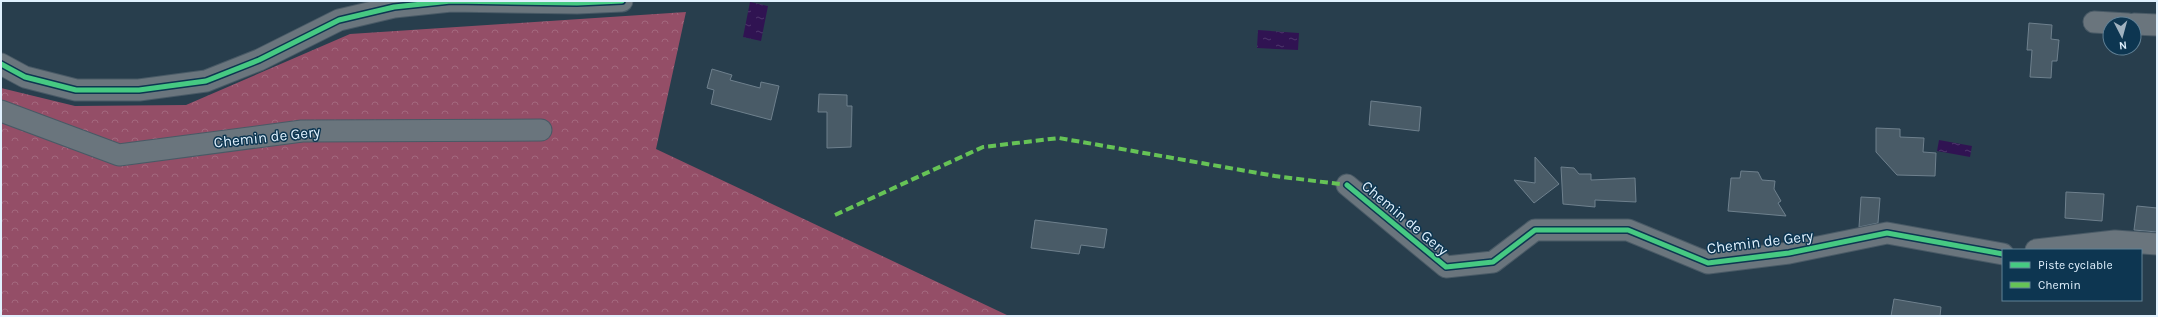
<svg xmlns="http://www.w3.org/2000/svg" width="2158" height="317" font-family="Karla,sans-serif">
  <style>
    .forest { fill: url(#forest-crowns) }
    .water { fill: url(#water-ripples) }
    .building { fill: #495b67; stroke: #6e808d }
    .lines { fill: none; stroke-linecap: round; stroke-linejoin: round }
    .minor-casing { stroke: #495a66; stroke-width: 23 }
    .minor { stroke: #6a757d; stroke-width: 21 }
    .quiet { stroke: #66c356; stroke-width: 4; stroke-dasharray: 8 4; stroke-linecap: butt }
    .cycleway-casing { stroke: #0d3651; stroke-width: 8 }
    .cycleway { stroke: #46c982; stroke-width: 5 }
    .labels { text-anchor: middle; stroke-width: 3; stroke-linejoin: round; paint-order: stroke }
    .street-label { font-size: 15px; fill: #e0f1fe; stroke: #0d3651 }
  </style>
  <defs>
    <pattern id="forest-crowns" width="20" height="18" patternUnits="userSpaceOnUse"><rect width="20" height="18" fill="#944e67"/><path d="M2 6a3 3 0 1 1 6 0M12 15a3 3 0 1 1 6 0" fill="none" stroke="#a3687e"/></pattern>
    <pattern id="water-ripples" width="26" height="14" patternUnits="userSpaceOnUse"><rect width="26" height="14" fill="#301352"/><path d="M2 4q2-2 4 0t4 0M15 11q2-2 4 0t4 0" fill="none" stroke="#4e366c"/></pattern>
  </defs>
  <rect width="100%" height="100%" fill="#283e4d"/>
  <path class="forest" d="M686 12 656 149 1009 316H1V88L75 106 186 105 350 34Z"/>
  <path class="water" d="M750 2 768 6 761 41 743 37Z
    M1258 30 1299 33 1298 50 1257 48Z
    M1939 140 1972 146 1970 157 1937 151Z"/>
  <path class="building" d="M2029 23 2052 25 2051 39 2059 40 2057 61H2052L2051 78 2030 77 2032 50H2027Z
    M712 69 732 75 730 80 760 88 761 82 779 86 771 120 711 104 714 90 707 88Z
    M819 94 847 95V106H852L851 147 827 148V112H818Z
    M1371 101 1421 107 1419 131 1369 125Z
    M1876 128 1900 129V137L1924 138 1923 152 1936 153 1935 176 1897 175 1876 152Z
    M1535 157 1559 184 1534 203 1514 180 1535 183Z
    M1561 167 1574 168 1579 174H1591V180L1635 178 1636 202 1595 200V207L1563 204Z
    M1741 171 1758 172 1762 180 1775 181 1774 189 1781 201 1778 203 1786 216 1728 211 1731 178H1740Z
    M2066 192 2104 194 2102 221 2065 218Z
    M1861 197 1880 198 1878 223 1859 227Z
    M2137 206 2157 208V232L2134 230Z
    M1035 220 1107 229 1104 248 1081 245 1079 254 1031 248Z
    M1894 299 1941 307 1940 316H1891Z"/>
  <g class="lines">
    <defs>
      <path id="minor" d="M2094 22 2128 24
        M2134 24 2157 25
        M1 64 25 77 76 90H139L206 81 259 60 339 20 394 7 451 1 577 3 622 1
        M1 111 119 155 302 131 541 130
        M1347 185 1446 267 1493 262 1535 230H1628L1708 263 1789 253 1887 233 2003 254
        M2036 250 2115 241 2157 244"/>
    </defs>
    <use href="#minor" class="minor-casing"/>
    <use href="#minor" class="minor"/>
    <path class="quiet" d="M835 215 983 147 1059 138 1275 176 1347 185"/>
    <defs>
      <path id="cycleway" d="M1 64 25 77 76 90H139L206 81 259 60 339 20 394 7 451 1 577 3 622 1
        M1347 185 1446 267 1493 262 1535 230H1628L1708 263 1789 253 1887 233 2003 254"/>
    </defs>
    <use href="#cycleway" class="cycleway-casing"/>
    <use href="#cycleway" class="cycleway"/>
  </g>
  <g class="labels">
    <g class="street-label">
      <text transform="translate(267 137) rotate(-6)" y="5">Chemin de Gery</text>
      <text transform="translate(1405 218) rotate(40)" y="5">Chemin de Gery</text>
      <text transform="translate(1760 242) rotate(-7)" y="5">Chemin de Gery</text>
    </g>
  </g>
  <rect width="2158" height="317" fill="none" stroke="#e0f1fe" stroke-width="4"/>
  <rect x="2002" y="249" width="140" height="52" fill="#0d3651" stroke="#618196"/>
  <rect x="2010" y="262" width="20" height="6" fill="#46c982" stroke="#618196"/>
  <text x="2038" y="269" font-size="12" fill="#e0f1fe">Piste cyclable</text>
  <rect x="2010" y="282" width="20" height="6" fill="#66c356" stroke="#618196"/>
  <text x="2038" y="289" font-size="12" fill="#e0f1fe">Chemin</text>
  <g transform="translate(2122 36) rotate(174)"><circle r="19" fill="#0d3651" stroke="#618196"/>
  <path d="M0-3L7 15L0 10L-7 15Z" fill="#a0b2c0"/>
  <text y="-6" font-size="11" font-weight="bold" text-anchor="middle" fill="#e0f1fe">N</text>
  </g>
</svg>
